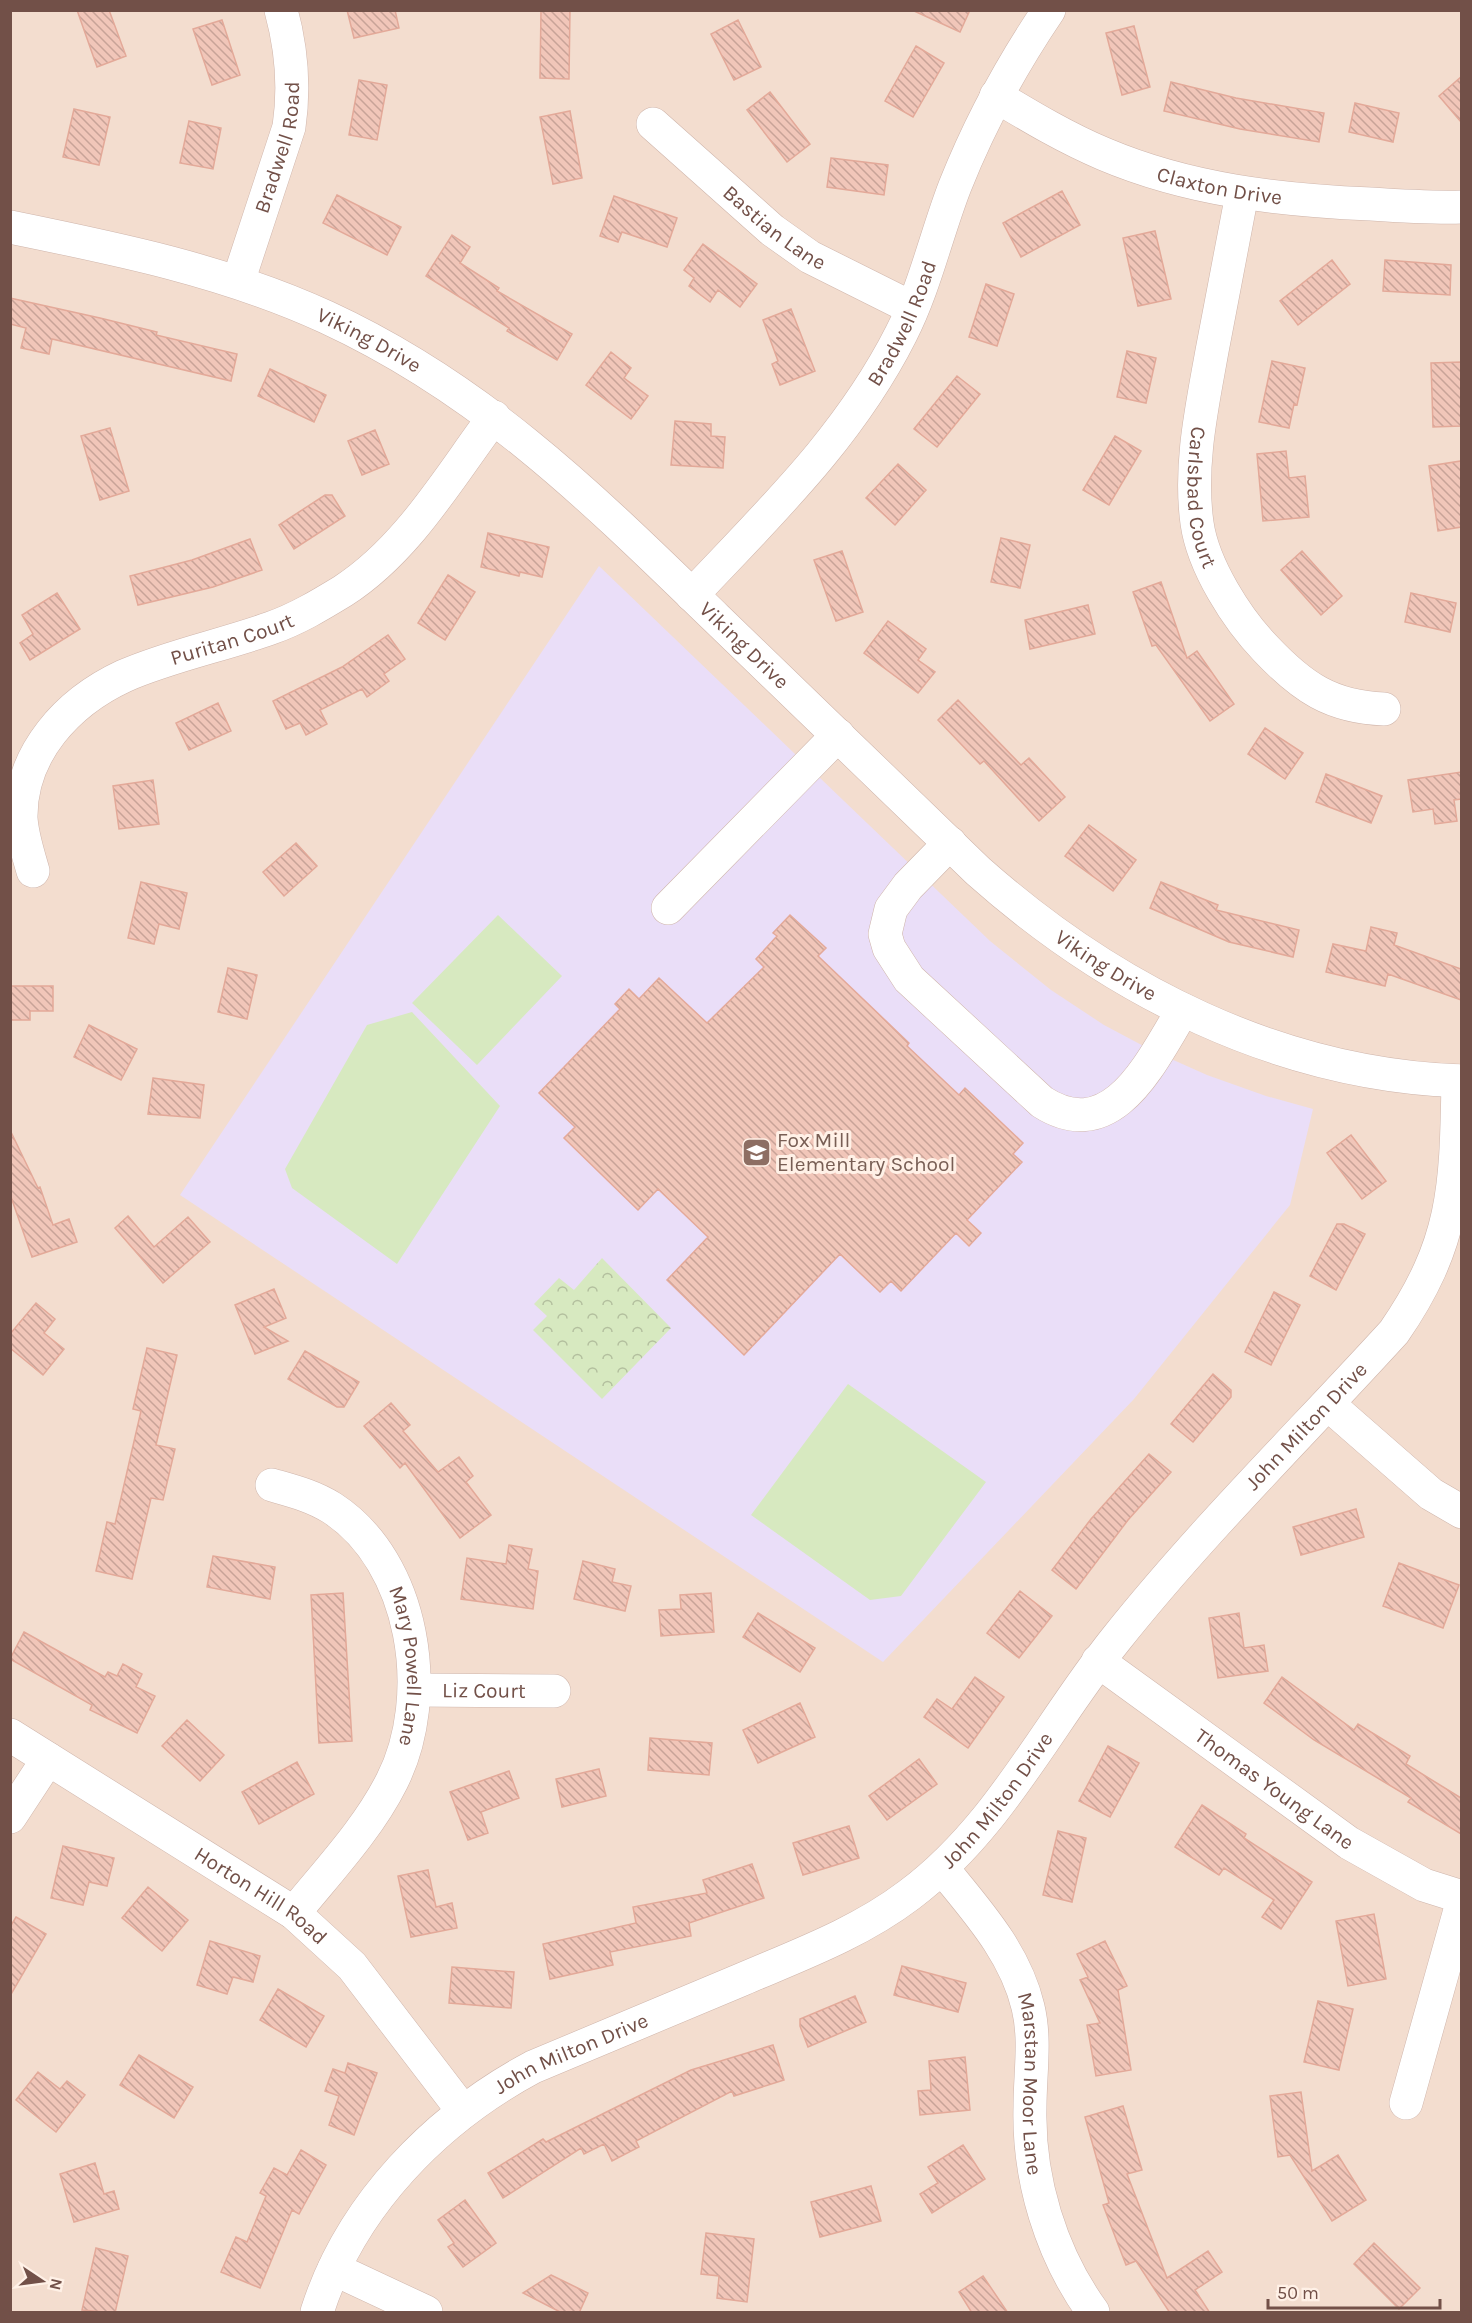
<svg xmlns="http://www.w3.org/2000/svg" width="1472" height="2323" font-family="Karla,sans-serif">
  <style>
    .residential { fill: #f3ddcf }
    .education { fill: #eadef8 }
    .grass { fill: #d7e9c0 }
    .park { fill: url(#park-crowns) }
    .building { fill: url(#building-back-hatch); stroke: #e3a999; stroke-width: 1.5 }
    .lines { fill: none; stroke-linecap: round; stroke-linejoin: round }
    .minor-casing { stroke: #cfb5ab; stroke-width: 34 }
    .minor { stroke: #fff; stroke-width: 33 }
    .labels { text-anchor: middle; stroke-width: 6; stroke-linejoin: round; paint-order: stroke }
    .street-label { font-size: 21px; fill: #725048; stroke: #fff1e7 }
    .education-label { font-size: 21px; fill: #785e54; stroke: #fff1e7; text-anchor: start }
  </style>
  <defs>
    <pattern id="park-crowns" width="20" height="18" patternUnits="userSpaceOnUse" patternTransform="scale(1.5)"><rect width="20" height="18" fill="#d7e9c0"/><path d="M2 6a3 3 0 1 1 6 0M12 15a3 3 0 1 1 6 0" fill="none" stroke="#b3bf9e"/></pattern>
    <pattern id="building-back-hatch" width="6" height="6" patternUnits="userSpaceOnUse" patternTransform="scale(1.5)"><rect width="6" height="6" fill="#f1c6b9"/><path d="M-1 5l2 2M0 0l6 6M5-1l2 2" fill="none" stroke="#c8a398"/></pattern>
  </defs>
  <rect width="100%" height="100%" fill="#fcede1"/>
  <path class="residential" d="M11 11H1461V2312H11Z"/>
  <path class="education" d="M599 566 990 941 1051 990 1104 1025 1151 1050 1207 1075 1266 1096 1313 1109 1290 1205 1134 1399 883 1662 180 1195Z"/>
  <path class="grass" d="M498 915 562 976 477 1065 412 1003Z
    M412 1012 500 1106 397 1264 292 1188 285 1169 367 1025Z
    M848 1384 986 1482 901 1596 870 1600 751 1515Z"/>
  <path class="park" d="M602 1258 671 1328 602 1399 533 1330 547 1316 534 1304 559 1278 574 1290Z"/>
  <path class="building" d="M77 10H109L126 56 97 67Z
    M347 10H395L399 28 354 38Z
    M541 10H570L569 79 540 78Z
    M912 10H970L960 32Z
    M222 20 240 75 212 85 193 29Z
    M738 20 761 67 734 80 711 34Z
    M1134 26 1150 87 1122 95 1106 33Z
    M916 46 944 63 913 117 885 101Z
    M1461 77V122L1439 96Z
    M359 80 387 85 377 140 349 135Z
    M1171 82 1236 98 1324 113 1319 142 1240 129 1164 111Z
    M770 92 810 144 787 162 747 110Z
    M1355 103 1399 113 1393 142 1349 132Z
    M74 109 110 117 99 165 63 157Z
    M570 111 582 178 553 184 540 117Z
    M189 121 221 128 213 169 180 163Z
    M831 158 888 165 884 195 827 187Z
    M1062 191 1080 225 1021 257 1003 223Z
    M337 195 401 227 387 255 323 223Z
    M614 196 677 218 667 247 622 232 618 242 600 236Z
    M1155 231 1171 299 1138 306 1123 238Z
    M452 235 470 247 460 263 499 288 497 291 572 334 557 360 507 331 509 328 426 276Z
    M703 244 757 284 740 307 718 290 710 302 689 286 694 278 684 270Z
    M1332 260 1350 284 1298 325 1280 301Z
    M1385 260 1451 265 1450 295 1383 291Z
    M986 284 1014 294 997 346 969 337Z
    M10 298 100 318 157 332 156 335 237 354 231 381 52 339 49 354 21 348 26 328 10 324Z
    M791 309 815 371 780 385 772 364 778 361 763 320Z
    M1127 351 1156 358 1146 403 1117 397Z
    M611 352 631 368 624 378 648 396 631 419 586 385Z
    M1272 361 1305 368 1297 405 1294 404 1289 428 1259 422Z
    M1461 362V426L1433 427 1431 363Z
    M270 369 326 395 314 422 258 396Z
    M957 376 980 394 937 447 914 429Z
    M675 421 711 424V436L725 437 723 468 671 465Z
    M110 428 129 491 100 500 81 436Z
    M375 430 389 464 362 475 348 441Z
    M1115 436 1141 451 1109 505 1083 490Z
    M1286 451 1289 478 1305 476 1309 517 1263 521 1257 454Z
    M1461 461V527L1438 531 1429 466Z
    M898 464 926 490 895 525 866 498Z
    M325 495H332L345 516 294 549 279 525Z
    M488 533 549 547 542 577 520 572 519 576 481 567Z
    M1001 538 1030 545 1020 588 991 582Z
    M250 539 262 570 213 587 138 605 130 576 192 560Z
    M842 551 863 612 836 621 814 560Z
    M1302 551 1342 596 1321 615 1281 570Z
    M448 575 475 592 445 640 418 623Z
    M1161 582 1187 658 1197 651 1234 704 1210 721 1156 645 1152 646 1133 592Z
    M57 593 80 629 30 660 20 643 33 634 22 615Z
    M1411 593 1456 603 1450 632 1405 622Z
    M1088 605 1095 634 1030 649 1025 620Z
    M888 621 926 649 918 660 935 672 918 693 864 653Z
    M388 635 405 659 384 674 389 681 367 697 362 689 320 710 327 724 306 735 300 723 286 729 273 701 342 667Z
    M958 700 1021 765 1029 758 1065 797 1039 821 984 761 980 764 938 720Z
    M218 703 231 731 189 750 176 723Z
    M1265 728 1303 753 1285 779 1248 754Z
    M1461 772V799L1454 800 1457 821 1435 824 1433 809 1413 812 1408 780Z
    M1326 774 1382 796 1371 823 1316 802Z
    M153 780 159 824 119 829 113 786Z
    M1089 825 1136 860 1113 891 1065 856Z
    M296 843 317 866 284 896 263 872Z
    M141 882 187 893 179 929 159 924 154 944 128 938Z
    M1161 882 1218 905 1216 910 1299 930 1293 957 1229 942 1150 908Z
    M790 915 826 948 818 956 909 1043 907 1046 959 1095 965 1088 1023 1143 1013 1154 1022 1162 967 1220 981 1233 969 1246 956 1233 901 1291 891 1281 880 1292 840 1254 744 1355 667 1280 708 1237 658 1189 638 1210 564 1138 575 1127 539 1093 620 1009 615 1004 629 989 639 999 659 978 707 1023 764 967 756 959 777 936 773 933Z
    M1371 927 1397 933 1394 945 1461 969V1000L1388 974 1385 986 1326 972 1333 944 1366 951Z
    M228 968 257 975 247 1019 218 1012Z
    M10 986H53V1011H30V1020H10Z
    M89 1025 137 1049 121 1080 74 1057Z
    M153 1078 204 1085 200 1118 148 1114Z
    M10 1130 38 1188 40 1187 53 1225 69 1219 77 1242 32 1257 10 1194Z
    M1351 1135 1386 1181 1362 1199 1327 1153Z
    M128 1216 154 1247 188 1217 210 1242 163 1283 115 1228Z
    M1337 1224H1344L1365 1234 1336 1290 1310 1276Z
    M274 1289 286 1318 264 1327 288 1341 255 1354 235 1305Z
    M1274 1292 1300 1305 1271 1365 1245 1352Z
    M36 1303 55 1319 44 1333 64 1349 43 1375 10 1348V1334Z
    M147 1348 177 1355 156 1445 175 1449 163 1500 151 1498 132 1579 96 1571 107 1522 115 1524 141 1411 133 1409Z
    M305 1351 359 1382 344 1407H337L288 1379Z
    M1213 1374 1231 1390V1397L1193 1442 1171 1424Z
    M391 1403 410 1425 403 1431 438 1472 459 1457 473 1476 466 1482 491 1515 460 1538 405 1463 400 1468 364 1426Z
    M1149 1454 1171 1472 1128 1520 1076 1589 1052 1570 1091 1519Z
    M1356 1509 1364 1537 1301 1555 1293 1527Z
    M509 1545 532 1549 528 1569 538 1571 533 1609 461 1599 467 1558 506 1564Z
    M213 1556 275 1567 270 1599 207 1587Z
    M583 1561 615 1569 612 1582 631 1586 625 1611 574 1599Z
    M1399 1563 1459 1585 1443 1628 1383 1606Z
    M1020 1591 1052 1616 1019 1658 987 1633Z
    M343 1593 352 1741 319 1743 311 1595Z
    M711 1593 714 1632 661 1636 659 1610 681 1609 680 1595Z
    M758 1613 815 1648 800 1672 743 1637Z
    M1239 1613 1244 1648 1264 1645 1268 1671 1218 1678 1209 1618Z
    M24 1632 105 1677 108 1672 117 1676 123 1664 142 1674 136 1687 155 1696 137 1733 90 1710 92 1705 10 1659Z
    M975 1677 1004 1697 968 1748 924 1717 937 1699 952 1709Z
    M1282 1677 1354 1730 1358 1724 1410 1756 1406 1764 1461 1798V1834L1408 1802 1411 1798 1314 1740 1264 1703Z
    M800 1703 815 1737 758 1763 743 1730Z
    M187 1720 224 1755 200 1781 162 1746Z
    M650 1738 712 1743 709 1775 648 1770Z
    M1108 1746 1139 1763 1110 1817 1079 1801Z
    M919 1759 937 1784 887 1820 869 1796Z
    M297 1762 314 1794 259 1824 242 1792Z
    M599 1769 606 1796 562 1807 556 1779Z
    M509 1771 519 1798 481 1812 488 1833 468 1840 450 1792Z
    M1202 1805 1246 1834 1244 1838 1312 1882 1281 1929 1262 1917 1274 1900 1224 1868 1219 1875 1175 1847Z
    M849 1826 859 1858 803 1875 793 1843Z
    M1058 1831 1086 1838 1072 1902 1043 1895Z
    M63 1846 114 1858 107 1886 89 1882 83 1905 51 1898Z
    M752 1864 764 1898 689 1923 691 1936 610 1952 613 1965 550 1979 543 1944 636 1923 633 1907 707 1893 703 1880Z
    M428 1870 436 1907 452 1903 457 1928 411 1937 398 1876Z
    M148 1887 188 1920 162 1951 122 1918Z
    M1374 1914 1386 1979 1348 1986 1336 1921Z
    M16 1917 46 1934 10 1996V1927Z
    M210 1941 260 1956 253 1982 233 1977 227 1994 197 1985Z
    M1105 1941 1127 1986 1118 1990 1131 2070 1096 2076 1087 2025 1100 2023 1080 1980 1088 1977 1077 1954Z
    M902 1966 966 1983 958 2012 894 1995Z
    M452 1967 514 1972 511 2008 449 2003Z
    M278 1989 324 2016 306 2047 260 2020Z
    M855 1996 866 2022 808 2047 800 2026V2019Z
    M1318 2001 1353 2009 1339 2070 1304 2062Z
    M773 2045 784 2080 734 2096 732 2091 636 2141 639 2147 612 2161 604 2144 584 2154 581 2148 503 2198 488 2173 543 2139 546 2142 691 2070Z
    M139 2055 193 2087 174 2118 120 2085Z
    M965 2057 970 2110 920 2115 918 2091 931 2090 929 2061Z
    M348 2063 377 2073 354 2135 329 2125 339 2096 325 2091 333 2069 345 2073Z
    M38 2072 60 2089 67 2081 85 2095 56 2132 16 2100Z
    M1301 2092 1312 2171 1338 2155 1366 2200 1332 2221 1290 2155 1278 2157 1270 2096Z
    M1123 2106 1142 2170 1127 2174 1167 2278 1208 2251 1222 2272 1195 2290 1210 2313H1170L1136 2261 1126 2265 1103 2205 1109 2203 1085 2117Z
    M963 2145 985 2179 932 2213 920 2194 938 2183 928 2167Z
    M301 2150 326 2165 299 2214 292 2210 260 2288 221 2272 236 2237 247 2242 266 2196 260 2193 274 2168 287 2175Z
    M95 2163 104 2194 114 2191 119 2209 74 2222 60 2174Z
    M871 2186 881 2221 820 2237 811 2202Z
    M465 2200 496 2243 463 2267 448 2247 454 2243 438 2220Z
    M706 2233 754 2239 747 2302 717 2298 719 2276 701 2274Z
    M1374 2243 1420 2288 1399 2309 1354 2264Z
    M96 2248 128 2256 115 2313 82 2310Z
    M551 2275 588 2293 579 2313H562L523 2293Z
    M983 2276 1008 2313H972L959 2292Z"/>
  <g class="lines">
    <defs>
      <g id="minor">
        <path id="s1" d="M996 96C1031 117 1066 138 1104 154 1189 190 1279 200 1371 204 1401 206 1431 208 1462 207"/>
        <path id="s2" d="M653 124 772 230 810 257 912 308"/>
        <path id="s3" d="M1242 194C1232 246 1222 299 1212 351 1202 407 1189 465 1197 523 1203 566 1237 619 1266 649 1302 687 1331 707 1384 709"/>
        <path id="s4" d="M10 227C118 249 226 271 326 317 484 390 593 499 716 618 803 702 891 787 978 871 1112 990 1279 1075 1462 1081"/>
        <path id="s5" d="M238 282 289 127C295 86 292 50 281 10"/>
        <path id="s6" d="M692 595C770 512 849 437 901 334 925 287 936 235 955 186 980 123 1011 66 1049 10"/>
        <path d="M950 843 908 886 891 909 885 934 889 948 909 979 1042 1102C1114 1148 1152 1059 1183 1010"/>
        <path id="s7" d="M33 871C28 853 22 836 21 818 20 753 68 702 124 676 169 656 224 645 271 628 297 619 320 605 343 591 408 549 449 477 494 417"/>
        <path d="M668 908 838 735"/>
        <path d="M1328 1404 1431 1494 1462 1512"/>
        <path id="s8" d="M272 1485C293 1491 313 1496 332 1508 415 1562 435 1696 392 1781 368 1829 328 1871 294 1913"/>
        <path id="s9" d="M1098 1661 1349 1843 1424 1885 1462 1897"/>
        <path id="s10" d="M415 1690 554 1691"/>
        <path id="s11" d="M10 1735 294 1913 352 1966 463 2111"/>
        <path d="M10 1817 48 1759"/>
        <path id="s12" d="M942 1868C976 1910 1015 1952 1028 2007 1036 2040 1030 2073 1030 2107 1028 2179 1051 2254 1093 2312"/>
        <path d="M1406 2103 1462 1903"/>
        <path d="M334 2269 426 2312"/>
        <path id="s13" d="M317 2312C351 2205 436 2119 533 2067 603 2038 673 2008 743 1979 799 1955 859 1933 909 1895 999 1828 1047 1725 1116 1639 1202 1531 1301 1434 1394 1332 1456 1242 1456 1186 1458 1081"/>
      </g>
    </defs>
    <use href="#minor" class="minor-casing"/>
    <use href="#minor" class="minor"/>
  </g>
  <defs>
    <symbol id="school-square" viewBox="-11 -11 22 22"><rect x="-9" y="-9" width="18" height="18" rx="4" fill="#8d6e63" stroke="#fff1e7"/><path d="M0-5L7-2L0 1L-7-2ZM-4 1L0 2.5L4 1V4Q0 6-4 4Z" fill="#fff"/></symbol>
  </defs>
  <g fill-rule="evenodd">
    <use href="#school-square" x="740" y="1136" width="33" height="33"/>
  </g>
  <g class="labels">
    <g class="street-label">
      <text dy="7" stroke="none"><textPath href="#s5" startOffset="141">Bradwell Road</textPath></text>
      <text dy="7" stroke="none"><textPath href="#s1" startOffset="243">Claxton Drive</textPath></text>
      <text dy="7" stroke="none"><textPath href="#s2" startOffset="160">Bastian Lane</textPath></text>
      <text dy="7" stroke="none"><textPath href="#s6" startOffset="346">Bradwell Road</textPath></text>
      <text dy="7" stroke="none"><textPath href="#s4" startOffset="378">Viking Drive</textPath></text>
      <text dy="7" stroke="none"><textPath href="#s3" startOffset="308">Carlsbad Court</textPath></text>
      <text dy="7" stroke="none"><textPath href="#s7" startOffset="354">Puritan Court</textPath></text>
      <text dy="7" stroke="none"><textPath href="#s4" startOffset="864">Viking Drive</textPath></text>
      <text dy="7" stroke="none"><textPath href="#s4" startOffset="1348">Viking Drive</textPath></text>
      <text dy="7" stroke="none"><textPath href="#s13" startOffset="1365">John Milton Drive</textPath></text>
      <text dy="7" stroke="none"><textPath href="#s8" startOffset="248">Mary Powell Lane</textPath></text>
      <text dy="7" stroke="none"><textPath href="#s10" startOffset="69">Liz Court</textPath></text>
      <text dy="7" stroke="none"><textPath href="#s9" startOffset="218">Thomas Young Lane</textPath></text>
      <text dy="7" stroke="none"><textPath href="#s13" startOffset="879">John Milton Drive</textPath></text>
      <text dy="7" stroke="none"><textPath href="#s11" startOffset="298">Horton Hill Road</textPath></text>
      <text dy="7" stroke="none"><textPath href="#s13" startOffset="375">John Milton Drive</textPath></text>
      <text dy="7" stroke="none"><textPath href="#s12" startOffset="242">Marstan Moor Lane</textPath></text>
    </g>
    <g class="education-label">
      <text x="777" y="1147">Fox Mill<tspan x="777" dy="24">Elementary School</tspan></text>
    </g>
  </g>
  <rect width="1472" height="2323" fill="none" stroke="#725048" stroke-width="24"/>
  <g transform="translate(42 2281) rotate(103)" stroke="#fff1e7" stroke-width="4.5" paint-order="stroke">
  <path d="M0-4.5L10 22L0 15L-10 22Z" fill="#725048"/>
  <text y="-9" font-size="16" font-weight="bold" text-anchor="middle" fill="#725048">N</text>
  </g>
  <path d="M1268 2299v9h172v-9" fill="none" stroke="#725048" stroke-width="3"/>
  <text x="1277" y="2299" font-size="18" fill="#725048" stroke="#fff1e7" stroke-width="4.5" paint-order="stroke">50 m</text>
</svg>
